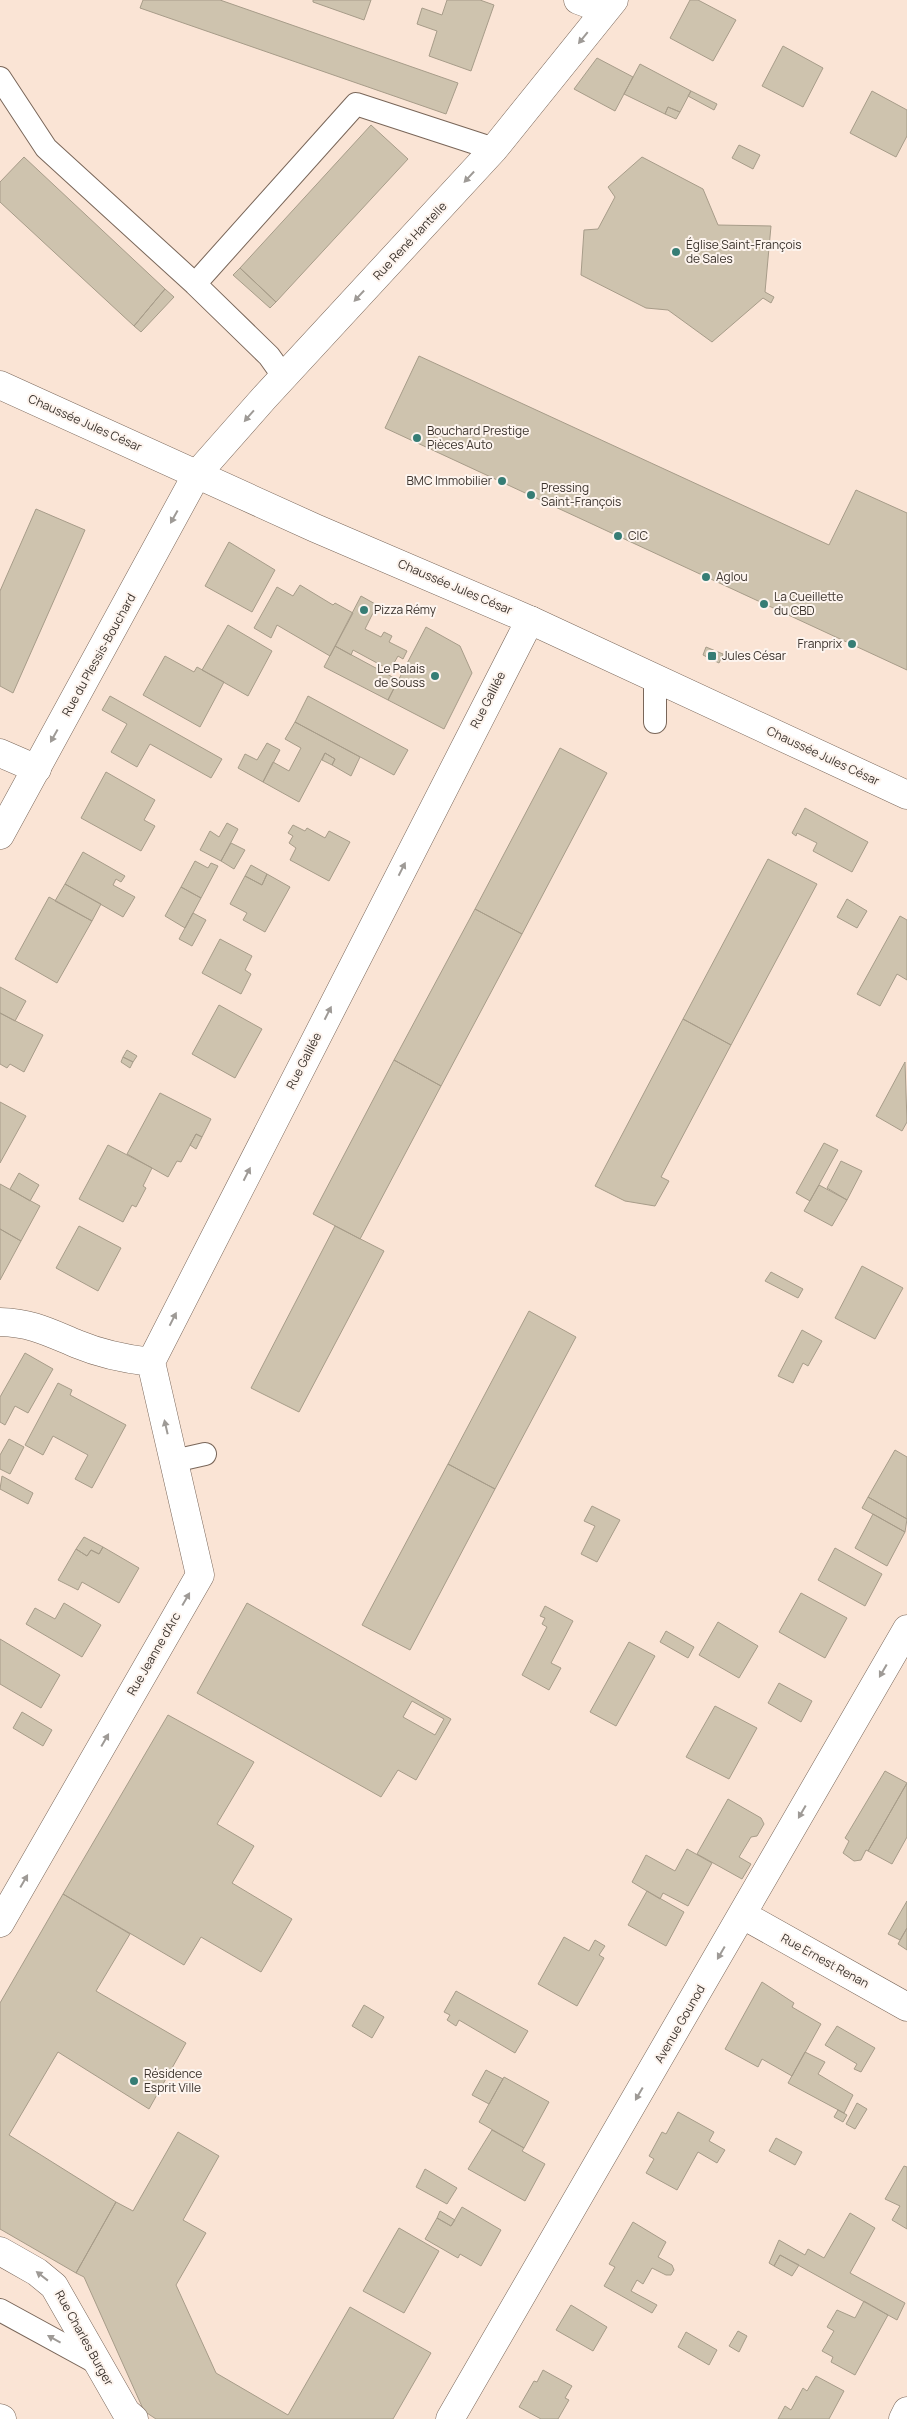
<svg xmlns="http://www.w3.org/2000/svg" width="907" height="2419" font-family="Manrope,sans-serif">
  <style>
    .building { fill: #cec3ae; stroke: #a79c89; fill-rule: evenodd }
    .lines { fill: none; stroke-linecap: round; stroke-linejoin: round }
    .lane-casing { stroke: #796659; stroke-width: 24 }
    .street-casing { stroke: #796659; stroke-width: 29 }
    .secondary-casing { stroke: #796659; stroke-width: 29 }
    .lane { stroke: #fff; stroke-width: 22 }
    .street { stroke: #fff; stroke-width: 28 }
    .secondary { stroke: #fff; stroke-width: 28 }
    .oneway { fill: #9e9a96 }
    .poi-dot { fill: #367d75; stroke: #fdf4ee; stroke-width: 2 }
    .labels { text-anchor: middle; stroke-width: 4; stroke-linejoin: round; paint-order: stroke }
    .street-label { font-size: 12px; fill: #3c342e; stroke: #fdf4ee }
    .poi-label { font-size: 12px; fill: #3c342e; stroke: #fdf4ee; text-anchor: start }
  </style>
  <rect width="100%" height="100%" fill="#fae4d5"/>
  <path class="building" d="M143 0H220L458 83 446 114 140 8Z
    M313 0H371L364 20 313 2Z
    M447 0H480L494 5 471 71 429 56 437 31 417 24 422 8 442 15Z
    M690 0H698L736 20 713 61 670 38Z
    M783 46 823 68 803 107 762 86Z
    M597 58 633 77 615 111 574 89Z
    M640 64 691 91 680 112 668 107 665 114 624 94Z
    M691 91 717 104 714 110 688 96Z
    M872 91 907 110V136L896 157 850 133Z
    M668 107 680 112 676 119 665 114Z
    M371 125 408 159 276 302 240 268Z
    M739 145 760 155 753 169 732 158Z
    M24 157 165 289 134 326 0 202V182Z
    M642 157 703 189 718 225 771 226 765 292 774 297 771 303 763 298 712 342 668 310 646 308 581 275 584 230 598 229 615 197 608 187Z
    M240 268 276 302 270 308 233 275Z
    M165 289 174 297 141 332 134 326Z
    M419 356 829 545 856 490 907 513V670L385 428Z
    M36 509 85 530 13 693 0 686V591Z
    M229 542 275 570 252 612 205 586Z
    M300 585 333 605 335 603 353 613 330 656 277 625 271 638 254 628 277 587 293 596Z
    M361 596 377 605 365 629 381 637 384 632 392 636 389 642 407 651 403 659 398 656 390 670 353 650 351 655 335 646Z
    M228 625 272 651 248 696 202 670Z
    M426 627 460 646 472 673 444 729 388 700Z
    M335 646 398 680 388 700 324 667Z
    M706 647 723 654 719 663 703 655Z
    M165 656 194 672 197 667 224 682 200 727 143 695Z
    M110 696 222 759 211 778 150 744 137 767 111 752 127 724 102 710Z
    M308 696 408 750 394 775 295 722Z
    M295 722 360 757 351 776 332 765 335 759 325 753 299 802 263 782 273 762 289 771 301 748 285 739Z
    M267 743 280 750 263 782 238 768 245 754 257 760Z
    M560 748 607 773 522 934 475 909Z
    M325 753 335 759 332 765 322 760Z
    M106 772 155 800 144 820 155 826 141 851 81 818Z
    M805 808 868 842 852 872 813 851 817 843 797 833 796 836 792 833Z
    M227 823 238 829 221 861 200 850 210 831 219 837Z
    M293 825 305 831 307 828 325 838 329 831 350 842 329 881 290 860 296 848 289 843 293 836 288 833Z
    M231 843 245 850 234 869 221 861Z
    M83 852 125 876 121 882 116 879 113 885 135 897 123 917 65 884Z
    M768 859 817 884 731 1045 683 1019Z
    M195 861 208 868 211 863 218 866 201 898 181 887Z
    M251 865 267 874 262 885 245 876Z
    M267 874 290 887 265 932 243 920 247 913 230 904 245 876 262 885Z
    M65 884 101 904 92 921 55 901Z
    M181 887 201 898 185 928 165 916Z
    M49 897 92 921 57 983 15 959Z
    M847 899 867 911 857 928 837 917Z
    M475 909 522 934 441 1086 394 1060Z
    M193 913 206 920 192 946 179 939Z
    M900 916 907 920V980L897 974 880 1006 857 994Z
    M220 939 252 956 245 970 251 974 241 994 202 973Z
    M0 987 26 1001 15 1021 0 1013Z
    M219 1005 262 1029 235 1078 192 1054Z
    M0 1013 43 1035 24 1072 10 1064 7 1068 0 1064Z
    M683 1019 731 1045 661 1177 669 1181 655 1206 625 1201 595 1186Z
    M127 1050 137 1056 133 1062 123 1057Z
    M123 1057 133 1062 130 1068 121 1062Z
    M394 1060 441 1086 360 1239 313 1214Z
    M905 1062 907 1122 902 1131 876 1116Z
    M160 1093 211 1119 202 1137 196 1134 181 1162 177 1161 168 1177 127 1154Z
    M0 1102 26 1116 0 1163Z
    M196 1134 202 1137 196 1149 190 1145Z
    M824 1143 838 1150 810 1201 796 1193Z
    M108 1145 152 1168 143 1186 146 1188 136 1207 132 1205 123 1222 79 1199Z
    M841 1161 862 1171 847 1200 827 1188Z
    M19 1173 39 1185 30 1201 10 1189Z
    M0 1184 40 1206 21 1241 0 1229Z
    M819 1185 847 1200 832 1226 804 1211Z
    M79 1226 121 1248 98 1291 56 1268Z
    M335 1226 384 1251 299 1412 251 1388Z
    M0 1229 21 1241 0 1280Z
    M862 1266 903 1288 875 1339 835 1318Z
    M771 1272 803 1289 798 1298 765 1281Z
    M529 1311 576 1337 495 1489 448 1464Z
    M802 1330 822 1341 808 1366 803 1363 793 1383 778 1376Z
    M25 1353 53 1369 28 1413 15 1406 5 1425 0 1422V1397Z
    M58 1383 72 1390 70 1395 126 1425 92 1488 75 1479 88 1455 53 1436 43 1455 25 1445Z
    M9 1439 24 1447 10 1474 0 1469V1455Z
    M895 1450 907 1457V1519L868 1497Z
    M448 1464 495 1489 410 1650 362 1625Z
    M2 1476 33 1493 28 1504 0 1489Z
    M868 1497 907 1519 905 1532 862 1508Z
    M592 1506 620 1520 597 1562 581 1554 595 1526 584 1521Z
    M873 1514 905 1532 887 1566 855 1548Z
    M84 1537 103 1547 99 1554 91 1550 87 1556 76 1549Z
    M103 1547 139 1568 119 1603 82 1582 78 1590 58 1580 76 1549 87 1556 91 1550 99 1554Z
    M835 1548 882 1574 865 1606 818 1580Z
    M801 1593 847 1618 825 1658 779 1632Z
    M64 1603 101 1625 82 1657 26 1624 35 1608 55 1619Z
    M247 1603 451 1719 416 1780 398 1770 381 1797 197 1693ZM412 1701 444 1719 435 1735 403 1717Z
    M545 1606 573 1621 551 1663 561 1668 549 1690 522 1675 547 1627 542 1624 545 1618 540 1616Z
    M718 1622 758 1646 739 1678 699 1655Z
    M666 1631 694 1647 688 1658 660 1642Z
    M0 1639 60 1675 41 1708 0 1684Z
    M629 1642 655 1656 616 1726 590 1712Z
    M779 1683 812 1701 801 1722 768 1703Z
    M715 1706 757 1728 729 1779 686 1757Z
    M22 1712 52 1730 43 1746 13 1728Z
    M168 1715 254 1762 217 1824 254 1846 232 1883 292 1919 261 1972 201 1937 184 1965 63 1894Z
    M885 1771 907 1783 868 1851 866 1850 861 1860 854 1861 843 1853 849 1841 845 1838Z
    M907 1783V1837L892 1864 868 1851Z
    M728 1799 761 1818 764 1824 757 1836 751 1837 739 1857 751 1864 742 1879 697 1854Z
    M687 1849 712 1863 688 1906 663 1893 660 1899 632 1882 646 1855 675 1871Z
    M647 1891 684 1912 666 1946 628 1925Z
    M63 1894 130 1934 96 1991 186 2043 149 2109 58 2052 9 2135 116 2202 76 2273 0 2229V2003Z
    M907 1901V1928L900 1940 888 1934Z
    M907 1928V1950L898 1944Z
    M564 1937 589 1951 595 1940 605 1946 599 1955 604 1958 577 2006 538 1984Z
    M762 1982 794 2003 792 2007 821 2024 792 2076 762 2059 758 2067 725 2049Z
    M456 1991 528 2031 515 2053 459 2020 456 2026 447 2020 450 2015 444 2012Z
    M364 2005 384 2017 372 2038 352 2026Z
    M837 2026 875 2048 861 2072 854 2069 857 2064 825 2045Z
    M805 2052 825 2062 818 2074 853 2095 844 2113 788 2083Z
    M486 2070 503 2079 489 2104 472 2095Z
    M504 2077 549 2102 524 2148 479 2122Z
    M857 2103 867 2109 855 2129 846 2124Z
    M838 2110 847 2115 843 2122 834 2117Z
    M678 2112 714 2132 709 2141 725 2150 717 2163 698 2152 677 2190 646 2173 654 2159 649 2156 662 2132 666 2134Z
    M492 2130 524 2148 522 2151 545 2164 525 2201 468 2169Z
    M178 2132 219 2156 183 2220 206 2233 176 2285 216 2373 288 2415 350 2307 431 2353 393 2419H156L144 2411 84 2277 76 2273 116 2202 133 2211Z
    M776 2138 802 2152 795 2165 769 2151Z
    M904 2166 907 2167V2229L892 2220 900 2206 885 2199Z
    M425 2169 457 2188 447 2204 416 2187Z
    M462 2207 501 2230 481 2266 460 2254 458 2258 425 2239 437 2218 451 2226Z
    M440 2211 455 2220 451 2226 437 2218Z
    M850 2213 875 2228 850 2273 905 2303 897 2320 780 2255 774 2266 769 2263 779 2240 805 2255 808 2249 824 2258Z
    M633 2222 666 2242 658 2257 672 2265 674 2270 671 2275H666L652 2268 643 2284 637 2280 631 2291 657 2305 652 2313 604 2286 615 2267 609 2264Z
    M399 2228 439 2251 404 2313 363 2291Z
    M780 2255 799 2265 792 2276 774 2266Z
    M864 2301 888 2315 855 2375 831 2362 833 2357 822 2351 834 2331 827 2327 837 2310 855 2318Z
    M571 2305 607 2327 593 2351 556 2330Z
    M738 2331 747 2336 739 2352 729 2346Z
    M686 2332 717 2350 709 2365 678 2347Z
    M543 2370 572 2386 565 2398 569 2400 558 2419H541L519 2407 534 2381 537 2382Z
    M816 2376 844 2391 829 2419H778L785 2406 791 2410 803 2388 807 2391Z"/>
  <g class="lines">
    <defs>
      <path id="lane" d="M0 78 46 148 195 284 269 356 284 377
        M195 284 356 104 494 149
        M655 677V722
        M174 1461 205 1454
        M0 2310 97 2363"/>
      <path id="street" d="M578 0 605 10
        M197 474 264 398 494 149 614 0
        M0 753 37 769
        M0 1322C32 1323 48 1332 77 1344 101 1354 125 1359 151 1362
        M151 1362 530 620
        M743 1915 907 2007
        M0 1923 200 1575 151 1362
        M0 2251 37 2272 54 2286 126 2412 134 2419
        M0 2418 2 2419
        M450 2419 907 1629
        M903 2419 907 2411"/>
      <path id="secondary" d="M0 385 315 528 530 620 907 795
        M0 835 197 474"/>
    </defs>
    <use href="#lane" class="lane-casing"/>
    <use href="#street" class="street-casing"/>
    <use href="#secondary" class="secondary-casing"/>
    <use href="#lane" class="lane"/>
    <use href="#street" class="street"/>
    <use href="#secondary" class="secondary"/>
  </g>
  <defs><path id="oneway-solid" d="M-6-.8H1V-3.2L6.5 0L1 3.2V.8H-6Z" transform="scale(1.25)"/></defs>
  <g class="oneway">
    <use href="#oneway-solid" transform="translate(583 38) rotate(129)"/>
    <use href="#oneway-solid" transform="translate(469 177) rotate(133)"/>
    <use href="#oneway-solid" transform="translate(359 296) rotate(133)"/>
    <use href="#oneway-solid" transform="translate(249 416) rotate(131)"/>
    <use href="#oneway-solid" transform="translate(174 517) rotate(119)"/>
    <use href="#oneway-solid" transform="translate(54 736) rotate(119)"/>
    <use href="#oneway-solid" transform="translate(402 869) rotate(-63)"/>
    <use href="#oneway-solid" transform="translate(328 1013) rotate(-63)"/>
    <use href="#oneway-solid" transform="translate(247 1174) rotate(-63)"/>
    <use href="#oneway-solid" transform="translate(173 1319) rotate(-63)"/>
    <use href="#oneway-solid" transform="translate(166 1427) rotate(-103)"/>
    <use href="#oneway-solid" transform="translate(186 1599) rotate(-60)"/>
    <use href="#oneway-solid" transform="translate(883 1671) rotate(120)"/>
    <use href="#oneway-solid" transform="translate(105 1740) rotate(-60)"/>
    <use href="#oneway-solid" transform="translate(802 1812) rotate(120)"/>
    <use href="#oneway-solid" transform="translate(24 1881) rotate(-60)"/>
    <use href="#oneway-solid" transform="translate(721 1953) rotate(120)"/>
    <use href="#oneway-solid" transform="translate(639 2094) rotate(120)"/>
    <use href="#oneway-solid" transform="translate(42 2276) rotate(-142)"/>
    <use href="#oneway-solid" transform="translate(54 2339) rotate(-151)"/>
  </g>
  <g class="poi-dot">
    <circle cx="676" cy="252" r="5"/>
    <circle cx="417" cy="438" r="5"/>
    <circle cx="502" cy="481" r="5"/>
    <circle cx="531" cy="495" r="5"/>
    <circle cx="618" cy="536" r="5"/>
    <circle cx="706" cy="577" r="5"/>
    <circle cx="764" cy="604" r="5"/>
    <circle cx="364" cy="610" r="5"/>
    <circle cx="852" cy="644" r="5"/>
    <rect x="707" y="651" width="10" height="10" rx="2.5"/>
    <circle cx="435" cy="676" r="5"/>
    <circle cx="134" cy="2081" r="5"/>
  </g>
  <g class="labels">
    <g class="street-label">
      <text transform="translate(410 241) rotate(-47)" y="4">Rue René Hantelle</text>
      <text transform="translate(85 423) rotate(24)" y="4">Chaussée Jules César</text>
      <text transform="translate(455 587) rotate(23)" y="4">Chaussée Jules César</text>
      <text transform="translate(99 655) rotate(-61)" y="4">Rue du Plessis-Bouchard</text>
      <text transform="translate(488 700) rotate(-63)" y="4">Rue Galilée</text>
      <text transform="translate(823 756) rotate(25)" y="4">Chaussée Jules César</text>
      <text transform="translate(304 1061) rotate(-63)" y="4">Rue Galilée</text>
      <text transform="translate(154 1654) rotate(-60)" y="4">Rue Jeanne d'Arc</text>
      <text transform="translate(825 1961) rotate(29)" y="4">Rue Ernest Renan</text>
      <text transform="translate(680 2024) rotate(-60)" y="4">Avenue Gounod</text>
      <text transform="translate(84 2338) rotate(61)" y="4">Rue Charles Burger</text>
    </g>
    <g class="poi-label">
      <text x="686" y="249">Église Saint-François<tspan x="686" dy="14">de Sales</tspan></text>
      <text x="427" y="435">Bouchard Prestige<tspan x="427" dy="14">Pièces Auto</tspan></text>
      <text x="492" y="485" text-anchor="end">BMC Immobilier</text>
      <text x="541" y="492">Pressing<tspan x="541" dy="14">Saint-François</tspan></text>
      <text x="628" y="540">CIC</text>
      <text x="716" y="581">Aglou</text>
      <text x="774" y="601">La Cueillette<tspan x="774" dy="14">du CBD</tspan></text>
      <text x="374" y="614">Pizza Rémy</text>
      <text x="842" y="648" text-anchor="end">Franprix</text>
      <text x="722" y="660">Jules César</text>
      <text x="425" y="673" text-anchor="end">Le Palais<tspan x="425" dy="14">de Souss</tspan></text>
      <text x="144" y="2078">Résidence<tspan x="144" dy="14">Esprit Ville</tspan></text>
    </g>
  </g>
</svg>
